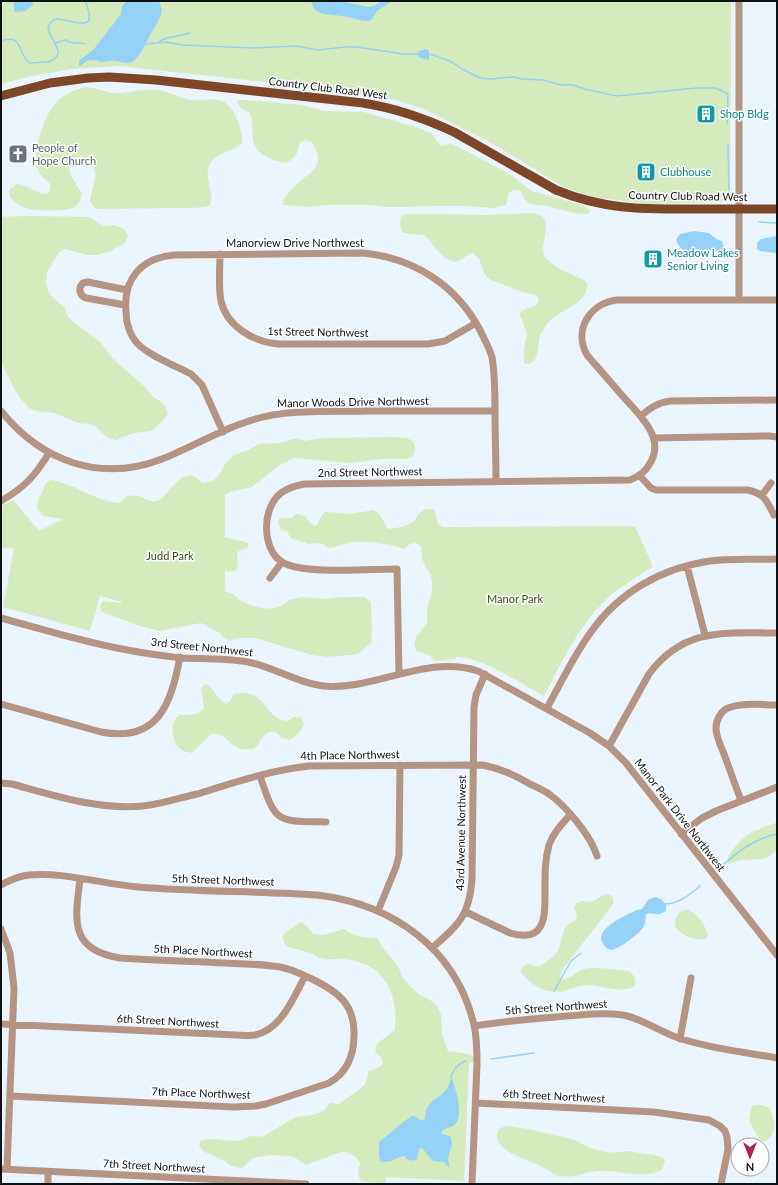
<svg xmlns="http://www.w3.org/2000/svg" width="778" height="1185" font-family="Lato,sans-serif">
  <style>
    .green { fill: #d5eabd }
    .water { fill: #95d2f8 }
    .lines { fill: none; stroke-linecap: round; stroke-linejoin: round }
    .stream { stroke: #95d2f8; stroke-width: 1.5 }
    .minor { stroke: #b59483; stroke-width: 7 }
    .major { stroke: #7c4627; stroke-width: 9 }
    .labels { text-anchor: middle; stroke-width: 3; stroke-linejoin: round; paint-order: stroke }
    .street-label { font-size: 11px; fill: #0e1215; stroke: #fff }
    .culture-label { font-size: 11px; fill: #0d838f; stroke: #fff; text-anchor: start }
    .worship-label { font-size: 11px; fill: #5b616d; stroke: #fff; text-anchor: start }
    .park-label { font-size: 11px; fill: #354916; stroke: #fff }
  </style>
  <rect width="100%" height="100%" fill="#e9f4fd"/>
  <path class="green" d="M1 1H731L730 192 728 198 722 202 651 204 593 197 564 187 488 141 424 109 396 100 340 90 119 66 72 69 31 76 1 84Z
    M86 87C90 88 95 88 98 89 105 91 111 94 119 93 131 92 147 88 159 90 170 92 180 98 191 100 201 101 213 97 222 101 235 106 243 131 242 144 223 156 202 155 209 183 210 191 213 197 210 205L206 207 190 208 96 209 90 202C92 183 105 168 81 156L76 158 69 166 70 174 82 194C80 199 80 204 75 207 68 212 33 211 25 208 19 206 14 201 10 197L9 190 17 184C28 185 36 194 47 194L50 190V184C46 179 40 176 38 170 31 155 44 115 56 103 63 94 76 90 86 87Z
    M238 100H244L302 105 324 111 364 112 419 128 431 133 441 146 451 144 456 146 508 173 532 191 585 206 590 211 588 214C573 214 562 210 548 206 542 205 535 206 530 203 525 201 523 196 521 191L514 189 509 193 506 205 494 208 467 206H434L407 207H386L371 205H324L309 207 283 205C283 200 285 198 288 194 302 173 330 172 312 142L305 140 299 144C298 154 295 158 286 163 272 160 254 155 253 138 252 129 253 121 250 113L242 109 237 103Z
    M531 213C555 215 543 234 543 249 543 252 544 255 545 258L558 268 584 280 588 285C583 308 562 307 548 323 545 327 542 331 540 336 537 346 540 359 529 364L524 363V349L527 333 520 315 521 311 536 305 539 301 538 297 533 294 522 292 489 279 484 273 479 259 473 253C466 254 464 259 459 261 445 265 433 243 424 235L409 234 402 232C400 226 399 221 402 215L410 214 486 215Z
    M28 216 89 217 104 226 114 225 124 229 128 236 125 243 108 252 97 255H88L64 249 59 252 47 272 46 283 48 291 53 298 65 308 67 316 71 320 100 342 114 360 145 387 152 396 161 402 166 408 168 414 162 422 151 431 133 433 116 440 108 438 95 426 89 424 79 423 54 413 35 411 29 408 21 399 15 390 1 362V217Z
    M395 437 407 438 414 442 415 448 413 456 407 459H383L351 463 294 458 281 464 252 487 230 492 225 495V537C233 541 242 539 249 544L247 548 238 551C235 559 244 577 225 570V591L233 594 241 601 253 606 267 609 279 607 290 600 301 597 326 599 341 597H365L371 602 372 631 371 643 358 654 328 657 312 655 255 638H241L229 640 224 638 220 633 201 623 160 631 140 626 107 614 101 611 100 606 103 601 120 603 123 602 100 596 90 631 3 607 14 548H2L1 506 13 500 39 531 59 521 66 520 43 516 37 509C37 498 43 493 46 483L50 480C74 483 96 502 120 503L127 496C131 496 135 495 139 496 145 498 150 503 157 501 168 497 180 470 194 476 197 478 200 482 204 483L213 481 220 474 225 464 234 455 248 450 259 444 279 443 297 438 304 441 323 438Z
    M426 509H434L438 524 443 527 635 526 653 567C639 575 625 584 612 594 581 621 563 660 544 696 524 685 478 655 456 657V659L436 661 432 659 431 656 417 651 414 645 416 637 427 623V608L432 592V581L430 573 426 569 422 558 421 547 415 542 410 544 403 549C393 544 366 541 354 542 346 542 338 547 329 548L323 544 315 543 309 544 291 538 287 531 281 530 278 523 279 518H291L296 514 305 516 311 524 316 526C320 521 320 516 325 512L350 514 374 510 380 515 388 529 402 527 415 521 418 514Z
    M205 684 210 686 220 700 226 704 230 701 234 694C268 687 262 718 287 721L294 717H301L304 723C302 732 297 735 290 740L282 738 276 732H269C267 733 264 735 262 738 259 741 259 745 255 748 253 750 249 749 246 749 230 750 224 729 212 734 207 736 197 749 191 753 187 752 182 751 179 748 173 742 170 726 175 720 176 718 178 717 180 715 190 715 198 716 204 708L201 689Z
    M777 823V850L767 858 761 859 742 860 728 864C725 856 739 842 745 837 750 832 770 824 777 823Z
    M605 894C611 894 615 897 613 904L562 970 560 977 562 979C572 979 575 971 584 969 594 966 617 970 628 971 634 974 637 980 634 987 627 990 615 990 607 988 601 987 595 985 589 985 582 985 577 987 571 989 550 996 533 988 520 971L525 965 529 964 538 967C546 963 558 954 560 945 564 933 561 926 576 920L577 916 574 908 576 904 581 901 592 902Z
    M688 909C698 914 705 925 708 935L706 939C693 940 684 937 675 927 674 917 678 911 688 909Z
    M301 922 307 926 313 934 323 935 344 929C357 938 363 937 378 938L382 947 398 966 403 978 409 985 420 995 429 999 437 1006 441 1014 442 1034 448 1051 468 1054 474 1057 473 1062 469 1063 464 1181 386 1177V1182L378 1183 361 1181 358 1174 360 1163 356 1157 344 1151 306 1165 294 1157 271 1155 253 1158 242 1168 231 1166 225 1161 203 1151 199 1145 201 1141C219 1134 232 1148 250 1136L262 1137 296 1117 314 1115 325 1110 330 1103 339 1104C345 1099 363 1088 365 1084 367 1080 368 1075 369 1071L378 1068 383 1064 381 1057 375 1052 377 1044 395 1030C398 994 386 964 345 959 338 958 328 961 321 958 317 957 314 954 310 953 301 950 294 949 286 946L282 937 286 932Z
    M754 1105H763L769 1108C776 1122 778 1131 765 1142L760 1140 749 1121 751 1108Z
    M508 1126 533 1130 575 1140 590 1148 602 1151 613 1153 628 1151 639 1153 655 1155 663 1158 665 1161 662 1170C642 1180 617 1169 596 1171 583 1173 573 1179 560 1176 554 1175 547 1169 541 1166 528 1160 496 1152 497 1135 498 1128 502 1127 508 1126Z"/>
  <path class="water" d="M14 1H32L33 5 25 11 16 12 14 11Z
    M127 1H158C164 9 162 15 157 23 150 33 142 56 132 62 126 65 117 60 110 61 108 61 104 62 101 62 94 60 88 58 82 65L79 66V61L94 49 121 14 122 6Z
    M311 1H339L368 7 374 6 382 1H392L377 11 371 20 368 21C359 21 351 17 343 16 330 14 314 17 311 1Z
    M426 49 429 51V60L420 58 417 54 419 51Z
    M694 231 709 233 716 239 722 241 725 250C715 252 692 255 683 250 679 247 678 244 676 240L680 234Z
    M777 236V253L760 251 757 249V243L761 239Z
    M655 897 661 899 666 904V911C656 918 654 911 646 914 645 919 646 925 642 929 637 935 618 950 611 950 607 949 604 946 602 942 596 927 626 916 637 910L642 909 648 900Z
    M451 1077C456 1088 463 1113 456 1123 453 1128 446 1127 442 1131V1134L450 1136C455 1145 449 1150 448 1158 448 1162 450 1164 449 1168L444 1162 433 1161 422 1148 419 1149 417 1159C411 1162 408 1161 404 1156 396 1157 390 1165 380 1161L379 1156V1142L410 1117 414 1116 420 1120H424C426 1115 425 1111 428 1107 437 1093 447 1098 451 1077Z"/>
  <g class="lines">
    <path class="stream" d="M1 41C25 33 17 56 30 63L48 62 53 60 58 55C61 42 36 28 56 19 74 20 100 35 85 1
      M159 42 164 39 190 33
      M56 43 65 40C75 46 77 41 84 44
      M146 44 166 42 183 45 253 48 296 46 318 50 345 47H357L403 54H417
      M430 54 452 62 462 69 480 78 491 79 513 77 522 79 543 80 561 85H573L584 89 617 96 696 88H716L728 94 727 124
      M728 145 729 193
      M759 222 777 223
      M724 864C741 849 755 839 777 834
      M666 904C680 903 689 895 700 886
      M554 991 571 961 581 953
      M491 1059 534 1053
      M451 1077C454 1069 457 1064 466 1061"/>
    <path class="minor" d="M739 1V300
      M220 254C220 269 218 286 221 301 227 327 254 342 279 344H428L445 341 476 323
      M125 305 86 298C79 295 78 288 83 283L88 282 127 290
      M1 411C41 461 100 483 162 459 200 444 240 418 280 414 308 410 337 412 365 411 408 411 452 411 495 411
      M641 416C650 408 657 403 670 401L777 400
      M223 432 202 385 191 374C176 366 148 355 138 344 130 336 126 323 126 312 123 279 141 258 174 255L363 253C414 258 456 285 480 330 484 339 489 347 492 357 495 375 495 394 495 412 495 435 496 459 496 482
      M654 438 769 436 777 437
      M639 475 651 488 656 490H748C765 494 766 500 774 515
      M762 495 771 483
      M1 501C25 487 35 476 49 453
      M687 566 705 635
      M270 578 282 562
      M1 618C45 630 89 644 133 651 149 654 166 656 181 658 204 659 226 658 248 662 274 667 297 683 323 686 375 691 426 654 478 671L590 733 609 746 626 763 777 955
      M399 674 397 569C371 569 302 575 282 562 266 552 264 527 269 511 275 493 287 487 305 484L630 480C638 477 645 472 649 465 668 437 636 412 619 392 609 380 598 368 587 355 573 330 590 303 617 300H777
      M1 704 101 732C158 743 171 704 180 657
      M547 708C561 683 574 655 591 632 619 592 662 568 710 561 732 558 755 560 777 559
      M609 746 649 674C684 627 725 633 777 633
      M260 776C276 824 276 821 326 822
      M1 783 12 784C56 796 98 810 143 806 162 804 179 798 197 794 233 783 271 770 309 766L482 765C500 768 514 775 530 784 536 787 543 790 549 794 566 806 591 836 597 856
      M741 800C735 785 730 770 724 754 721 746 716 737 716 728 716 720 721 711 728 708 743 702 762 705 777 705
      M681 834 702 818 716 811 777 787
      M1 885C10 880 19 876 29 875 65 872 102 884 138 887 197 892 257 891 317 895 392 904 456 948 474 1025 477 1038 477 1051 477 1064L472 1184
      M378 911 396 867 399 855 400 765
      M466 912 510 933C547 944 545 915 545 888 545 873 545 859 549 845 553 833 562 824 570 815
      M1 929 10 953 14 988 7 1169
      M432 948C458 925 469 917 472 880L474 707 476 695 485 674
      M1 1024 236 1035C242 1035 249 1036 255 1035 281 1030 294 997 305 976
      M474 1026C501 1022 528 1019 556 1017 578 1015 600 1012 623 1015 644 1019 661 1033 682 1039 712 1049 745 1052 777 1058
      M680 1039 691 978
      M10 1096 234 1107 256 1106 266 1104 329 1083C348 1072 354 1055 354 1035 355 1004 337 991 312 979 301 974 292 969 280 967 256 963 230 964 205 962 176 961 148 960 120 958 69 950 75 920 80 879
      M476 1103 654 1112 709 1120 720 1126 725 1131 727 1137 728 1149 721 1184
      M1 1169 306 1184
      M48 1184V1172"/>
    <path class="major" d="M1 96 50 83 88 78 109 77 156 80 363 103C395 108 424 118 454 132L556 190C605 210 643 209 694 209 722 209 749 209 777 209"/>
  </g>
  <defs>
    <symbol id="building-square" viewBox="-11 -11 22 22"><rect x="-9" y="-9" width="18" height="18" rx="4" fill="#0f9aa8" stroke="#fff"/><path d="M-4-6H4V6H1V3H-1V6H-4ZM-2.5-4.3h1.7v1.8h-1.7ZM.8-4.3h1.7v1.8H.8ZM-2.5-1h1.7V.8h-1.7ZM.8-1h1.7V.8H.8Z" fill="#fff"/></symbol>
    <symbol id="church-square" viewBox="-11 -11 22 22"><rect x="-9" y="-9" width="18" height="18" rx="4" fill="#6b7280" stroke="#fff"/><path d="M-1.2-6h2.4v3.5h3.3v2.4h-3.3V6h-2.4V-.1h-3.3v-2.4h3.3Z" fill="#fff"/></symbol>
  </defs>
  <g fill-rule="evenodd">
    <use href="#building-square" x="695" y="103" width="22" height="22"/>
    <use href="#church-square" x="7" y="143" width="22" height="22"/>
    <use href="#building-square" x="635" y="161" width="22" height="22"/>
    <use href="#building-square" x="642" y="248" width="22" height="22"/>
  </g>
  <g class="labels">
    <g class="street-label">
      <text transform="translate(328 88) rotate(7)" y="4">Country Club Road West</text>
      <text transform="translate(688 196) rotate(1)" y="4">Country Club Road West</text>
      <text x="295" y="247">Manorview Drive Northwest</text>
      <text transform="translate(318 332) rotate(1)" y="4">1st Street Northwest</text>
      <text transform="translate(353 402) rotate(-1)" y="4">Manor Woods Drive Northwest</text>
      <text transform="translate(370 472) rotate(-1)" y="4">2nd Street Northwest</text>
      <text transform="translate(202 647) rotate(6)" y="4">3rd Street Northwest</text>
      <text transform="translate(350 755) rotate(-1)" y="4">4th Place Northwest</text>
      <text transform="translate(680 815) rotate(52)" y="4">Manor Park Drive Northwest</text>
      <text transform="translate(461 833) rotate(-89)" y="4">43rd Avenue Northwest</text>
      <text transform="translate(223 880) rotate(2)" y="4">5th Street Northwest</text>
      <text transform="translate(203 951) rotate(3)" y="4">5th Place Northwest</text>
      <text transform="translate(556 1007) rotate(-4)" y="4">5th Street Northwest</text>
      <text transform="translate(168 1021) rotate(3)" y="4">6th Street Northwest</text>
      <text transform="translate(201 1093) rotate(2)" y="4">7th Place Northwest</text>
      <text transform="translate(554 1096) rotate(3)" y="4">6th Street Northwest</text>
      <text transform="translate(154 1166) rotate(3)" y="4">7th Street Northwest</text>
    </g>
    <g class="culture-label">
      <text x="720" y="118">Shop Bldg</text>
      <text x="660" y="176">Clubhouse</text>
      <text x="667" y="257">Meadow Lakes<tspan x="667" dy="13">Senior Living</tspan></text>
    </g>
    <g class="worship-label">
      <text x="32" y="152">People of<tspan x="32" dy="13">Hope Church</tspan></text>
    </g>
    <g class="park-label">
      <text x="170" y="560">Judd Park</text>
      <text x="515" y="603">Manor Park</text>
    </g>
  </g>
  <rect width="778" height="1185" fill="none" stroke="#0e1215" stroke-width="4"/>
  <g transform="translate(750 1157) rotate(180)"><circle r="19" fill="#ffffff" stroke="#9fa0a1"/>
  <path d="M0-3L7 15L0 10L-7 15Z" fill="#b0225c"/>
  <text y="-6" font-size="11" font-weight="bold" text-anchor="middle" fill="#0e1215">N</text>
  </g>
</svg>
